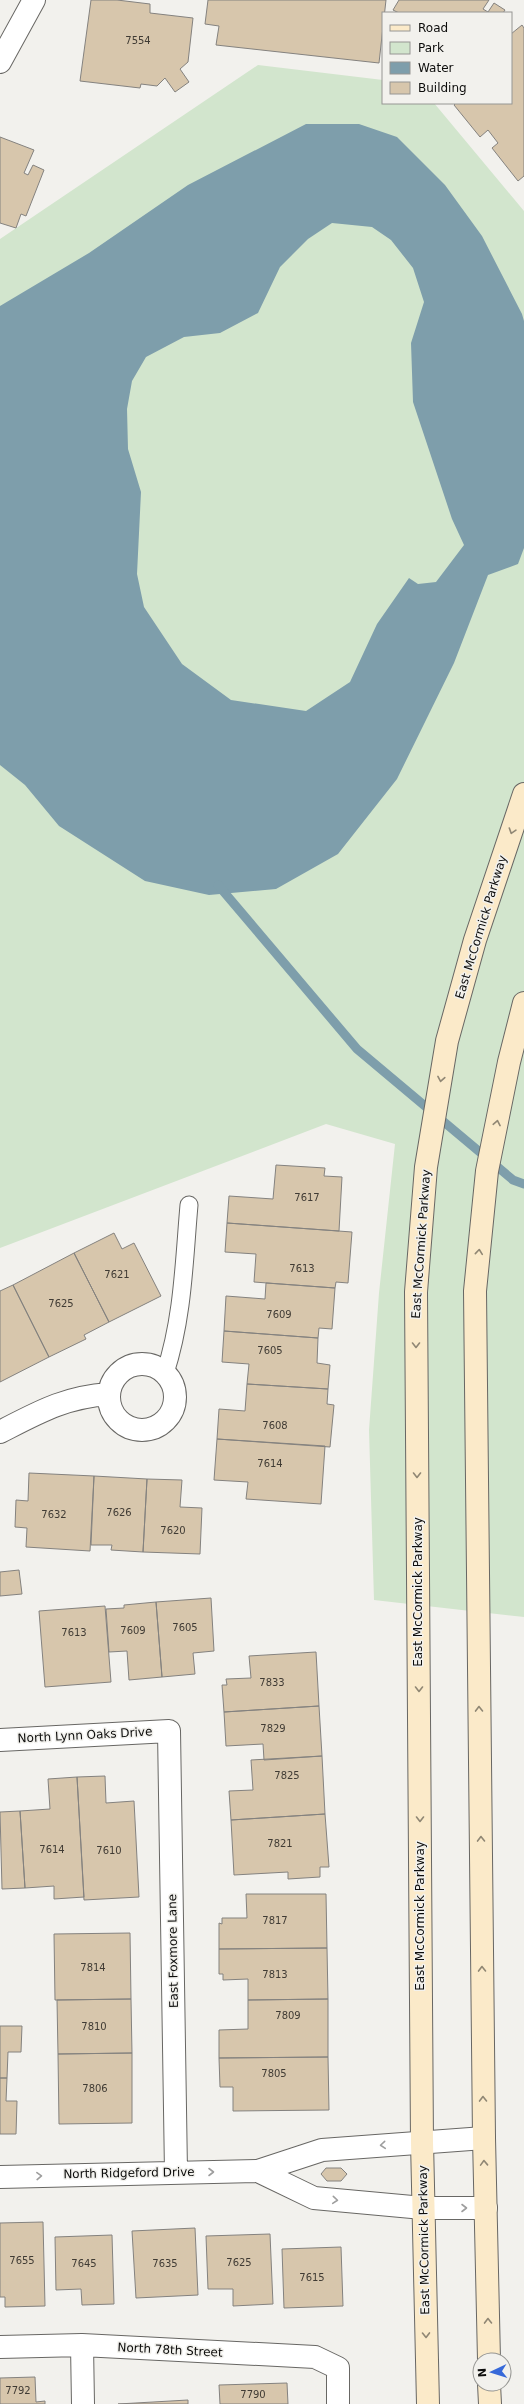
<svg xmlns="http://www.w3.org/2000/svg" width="524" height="2404" font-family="'DejaVu Sans',sans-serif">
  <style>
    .green { fill: #d2e5cd }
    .water { fill: #7e9eab; fill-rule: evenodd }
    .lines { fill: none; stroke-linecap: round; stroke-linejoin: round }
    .stream { stroke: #7e9eab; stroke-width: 9 }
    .building { fill: #d7c6ac; stroke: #84827f }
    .service-casing { stroke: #686764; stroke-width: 19 }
    .minor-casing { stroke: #686764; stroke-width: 24 }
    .secondary-casing { stroke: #686764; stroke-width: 24 }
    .service { stroke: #fff; stroke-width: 17 }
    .minor { stroke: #fff; stroke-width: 22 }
    .secondary { stroke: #fbeac9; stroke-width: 22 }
    .oneway { stroke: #908774 }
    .oneway2 { stroke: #9e9e9e }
    .labels { text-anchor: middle; stroke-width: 3; stroke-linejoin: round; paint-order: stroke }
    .number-label { font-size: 10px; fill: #403b34 }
    .street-label { font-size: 12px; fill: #0d0d0c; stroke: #f2f1ed }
  </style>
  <rect width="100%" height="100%" fill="#f2f1ed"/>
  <path class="green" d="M258 65 383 80V103H434L524 211V1617L374 1600 369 1430 379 1293 395 1144 326 1124 0 1248V239Z"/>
  <path class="water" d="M306 124H359L397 137 445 185 482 236 522 314 524 321V548L518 564 488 575 454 663 397 779 338 854 276 889 209 895 145 881 59 826 25 785 0 765V306L89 253 188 185ZM332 223 372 227 391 240 413 268 424 302 411 343 413 402 452 519 464 545 436 582 418 584 409 578 377 624 350 682 306 711 231 700 182 664 144 607 137 574 141 492 128 449 127 409 132 381 146 357 184 337 220 333 258 313 280 267 308 239Z"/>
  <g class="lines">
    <path class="stream" d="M218 885 357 1049 513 1180 524 1184"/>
  </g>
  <path class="building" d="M91 0H117L150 4V13L193 18 188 62 180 69 189 82 175 92 165 78 157 86 141 84 140 88 80 81Z
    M208 0H386L379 63 216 45 219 26 205 24Z
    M399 0H489L483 9 488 12 494 3 505 10 503 13H399L393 10Z
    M522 25 524 28V176L518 181 492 148 498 143 488 130 480 137 454 105 456 103H511V34Z
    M0 137 34 150 24 173 28 175 33 165 44 170 26 216 21 214 16 228 0 223Z
    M276 1165 325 1168 324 1176 342 1177 339 1231 227 1223 229 1196 273 1199Z
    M227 1223 352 1232 348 1283 336 1282 335 1288 254 1282 256 1254 225 1252Z
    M114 1233 122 1249 134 1243 161 1296 109 1322 74 1253Z
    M74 1253 109 1322 84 1335 86 1339 49 1357 13 1285Z
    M266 1283 335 1288 332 1329 319 1328 318 1338 224 1331 226 1296 265 1299Z
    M13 1285 49 1357 0 1382V1291Z
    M224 1331 318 1338 317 1363 330 1365 328 1389 247 1384 249 1364 222 1362Z
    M247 1384 328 1389 327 1404 334 1405 330 1447 217 1439 219 1409 245 1411Z
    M217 1439 325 1446 321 1504 246 1499 248 1482 214 1480Z
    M29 1473 94 1476 90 1551 26 1547 27 1528 15 1527 16 1500 28 1501Z
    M94 1476 147 1479 143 1552 111 1550 112 1545H91Z
    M147 1479 182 1480 180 1507 202 1508 200 1554 143 1552Z
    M19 1570 22 1594 0 1596V1572Z
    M211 1598 214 1651 193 1653 195 1674 162 1677 156 1602Z
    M156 1602 162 1677 129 1680 127 1651 109 1652 106 1609 124 1608V1605Z
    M105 1606 111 1682 45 1687 39 1611Z
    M316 1652 319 1706 224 1712 222 1685H227L226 1679 251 1678 249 1656Z
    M319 1706 322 1756 264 1760 263 1744 226 1746 224 1712Z
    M322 1756 325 1814 231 1820 229 1791 253 1790 251 1760Z
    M105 1776 106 1803 134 1801 139 1897 84 1900 77 1777Z
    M77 1777 84 1897 54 1899V1886L25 1888 20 1811 50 1809 48 1779Z
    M20 1811 25 1888 2 1889 0 1812Z
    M325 1814 329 1867H320V1877L288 1879V1872L234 1875 231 1820Z
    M246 1894H326L327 1948 219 1949V1923L222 1924V1918H247Z
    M130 1933 131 1999 55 2000 54 1934Z
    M327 1948 328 1999 248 2000V1979L223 1980V1974H219V1949Z
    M131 1999 132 2053 58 2054 57 2000Z
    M328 1999V2057L219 2058V2030L248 2029V2000Z
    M0 2026H22L21 2052H8L7 2078H0Z
    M132 2053V2123L59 2124 58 2054Z
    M328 2057 329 2110 233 2111V2087H220L219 2058Z
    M0 2078H7L6 2101H17L16 2134H0Z
    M326 2168H341L347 2174 341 2181H327L321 2174Z
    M43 2222 45 2306 5 2307V2297H0V2223Z
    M195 2228 198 2295 136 2298 132 2231Z
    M270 2234 273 2304 233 2306V2289H208L206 2236Z
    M112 2235 114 2304 82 2305 81 2289 56 2290 55 2237Z
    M341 2247 343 2306 284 2308 282 2249Z
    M35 2377 36 2402 45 2401V2404H0V2378Z
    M287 2383 288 2404H220L219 2385Z
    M188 2400V2404H118Z"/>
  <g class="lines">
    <defs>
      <path id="service" d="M165 1373C183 1318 184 1262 189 1205"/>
      <path id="minor" d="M0 62 34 0
        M109 1397a33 33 0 1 1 66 0a33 33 0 1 1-66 0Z
        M0 1432C39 1412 65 1397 109 1394
        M0 1740 169 1731 176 2172
        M258 2171 322 2150 484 2138
        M0 2177 258 2171 314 2198 423 2208H486
        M82 2345 83 2404
        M0 2347 82 2345 315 2357 338 2368V2404"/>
      <path id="secondary" d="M489 2360 484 2138 475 1291 487 1171 509 1062 524 1003
        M489 2384 490 2404
        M428 2404 422 2142 416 1292 426 1167 447 1041 475 940 524 794"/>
    </defs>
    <use href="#service" class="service-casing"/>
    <use href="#minor" class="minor-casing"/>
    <use href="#secondary" class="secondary-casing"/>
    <use href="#service" class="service"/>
    <use href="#minor" class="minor"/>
    <use href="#secondary" class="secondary"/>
  </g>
  <defs><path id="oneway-chevron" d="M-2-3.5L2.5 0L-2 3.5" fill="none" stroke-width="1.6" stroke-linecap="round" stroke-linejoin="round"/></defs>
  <g class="oneway">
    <use href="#oneway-chevron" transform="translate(512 831) rotate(108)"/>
    <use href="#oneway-chevron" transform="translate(441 1079) rotate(100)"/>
    <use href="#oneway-chevron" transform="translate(497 1123) rotate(-79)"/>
    <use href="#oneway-chevron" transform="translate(479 1252) rotate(-84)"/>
    <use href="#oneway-chevron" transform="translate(416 1345) rotate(90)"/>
    <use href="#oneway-chevron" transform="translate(417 1475) rotate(90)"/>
    <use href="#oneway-chevron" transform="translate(419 1689) rotate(90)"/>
    <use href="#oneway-chevron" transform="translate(479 1709) rotate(-91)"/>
    <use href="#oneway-chevron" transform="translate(420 1819) rotate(90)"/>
    <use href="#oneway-chevron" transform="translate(481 1839) rotate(-91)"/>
    <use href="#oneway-chevron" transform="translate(482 1969) rotate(-91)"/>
    <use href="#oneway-chevron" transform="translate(483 2099) rotate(-91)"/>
    <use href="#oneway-chevron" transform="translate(484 2163) rotate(-92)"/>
    <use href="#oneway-chevron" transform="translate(488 2321) rotate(-91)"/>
    <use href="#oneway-chevron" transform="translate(426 2335) rotate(89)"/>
  </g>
  <g class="oneway2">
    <use href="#oneway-chevron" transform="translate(383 2145) rotate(175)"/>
    <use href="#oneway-chevron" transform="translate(211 2172)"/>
    <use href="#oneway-chevron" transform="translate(39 2176) rotate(-2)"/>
    <use href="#oneway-chevron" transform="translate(335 2200) rotate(5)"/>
    <use href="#oneway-chevron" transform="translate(464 2208)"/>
  </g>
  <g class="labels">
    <g class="number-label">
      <text x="138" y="44">7554</text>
      <text x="307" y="1201">7617</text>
      <text x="302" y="1272">7613</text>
      <text x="117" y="1278">7621</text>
      <text x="61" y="1307">7625</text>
      <text x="279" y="1318">7609</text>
      <text x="270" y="1354">7605</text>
      <text x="275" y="1429">7608</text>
      <text x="270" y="1467">7614</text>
      <text x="119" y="1516">7626</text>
      <text x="54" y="1518">7632</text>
      <text x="173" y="1534">7620</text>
      <text x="185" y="1631">7605</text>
      <text x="133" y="1634">7609</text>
      <text x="74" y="1636">7613</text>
      <text x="272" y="1686">7833</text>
      <text x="273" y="1732">7829</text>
      <text x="287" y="1779">7825</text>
      <text x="280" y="1847">7821</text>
      <text x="52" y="1853">7614</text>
      <text x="109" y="1854">7610</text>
      <text x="275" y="1924">7817</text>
      <text x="93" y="1971">7814</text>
      <text x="275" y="1978">7813</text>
      <text x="288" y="2019">7809</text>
      <text x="94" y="2030">7810</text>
      <text x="274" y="2077">7805</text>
      <text x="95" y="2092">7806</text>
      <text x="22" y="2264">7655</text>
      <text x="239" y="2266">7625</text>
      <text x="84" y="2267">7645</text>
      <text x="165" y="2267">7635</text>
      <text x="312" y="2281">7615</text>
      <text x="18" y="2394">7792</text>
      <text x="253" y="2398">7790</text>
    </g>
    <g class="street-label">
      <text transform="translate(481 927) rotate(-73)" y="4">East McCormick Parkway</text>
      <text transform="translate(421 1244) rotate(-86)" y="4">East McCormick Parkway</text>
      <text transform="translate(418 1592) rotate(-90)" y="4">East McCormick Parkway</text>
      <text transform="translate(85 1735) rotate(-3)" y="4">North Lynn Oaks Drive</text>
      <text transform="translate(420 1916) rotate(-90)" y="4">East McCormick Parkway</text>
      <text transform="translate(173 1951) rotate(-91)" y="4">East Foxmore Lane</text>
      <text transform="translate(129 2173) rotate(-1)" y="4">North Ridgeford Drive</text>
      <text transform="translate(424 2240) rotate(-91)" y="4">East McCormick Parkway</text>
      <text transform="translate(170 2350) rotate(3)" y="4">North 78th Street</text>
    </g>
  </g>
  <rect x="382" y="12" width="130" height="92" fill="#f2f1ed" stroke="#969693"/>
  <rect x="390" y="25" width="20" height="6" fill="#fbeac9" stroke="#969693"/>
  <text x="418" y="32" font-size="12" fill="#0d0d0c">Road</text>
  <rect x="390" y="42" width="20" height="12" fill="#d2e5cd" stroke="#969693"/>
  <text x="418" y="52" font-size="12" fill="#0d0d0c">Park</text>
  <rect x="390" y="62" width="20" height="12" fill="#7e9eab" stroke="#969693"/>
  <text x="418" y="72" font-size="12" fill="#0d0d0c">Water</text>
  <rect x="390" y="82" width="20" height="12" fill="#d7c6ac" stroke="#969693"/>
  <text x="418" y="92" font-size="12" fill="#0d0d0c">Building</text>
  <g transform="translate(492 2372) rotate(266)"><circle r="19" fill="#f2f1ed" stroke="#969693"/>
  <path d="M0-3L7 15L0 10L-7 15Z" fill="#3769d9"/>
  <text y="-6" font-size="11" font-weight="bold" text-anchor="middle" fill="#0d0d0c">N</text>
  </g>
</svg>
